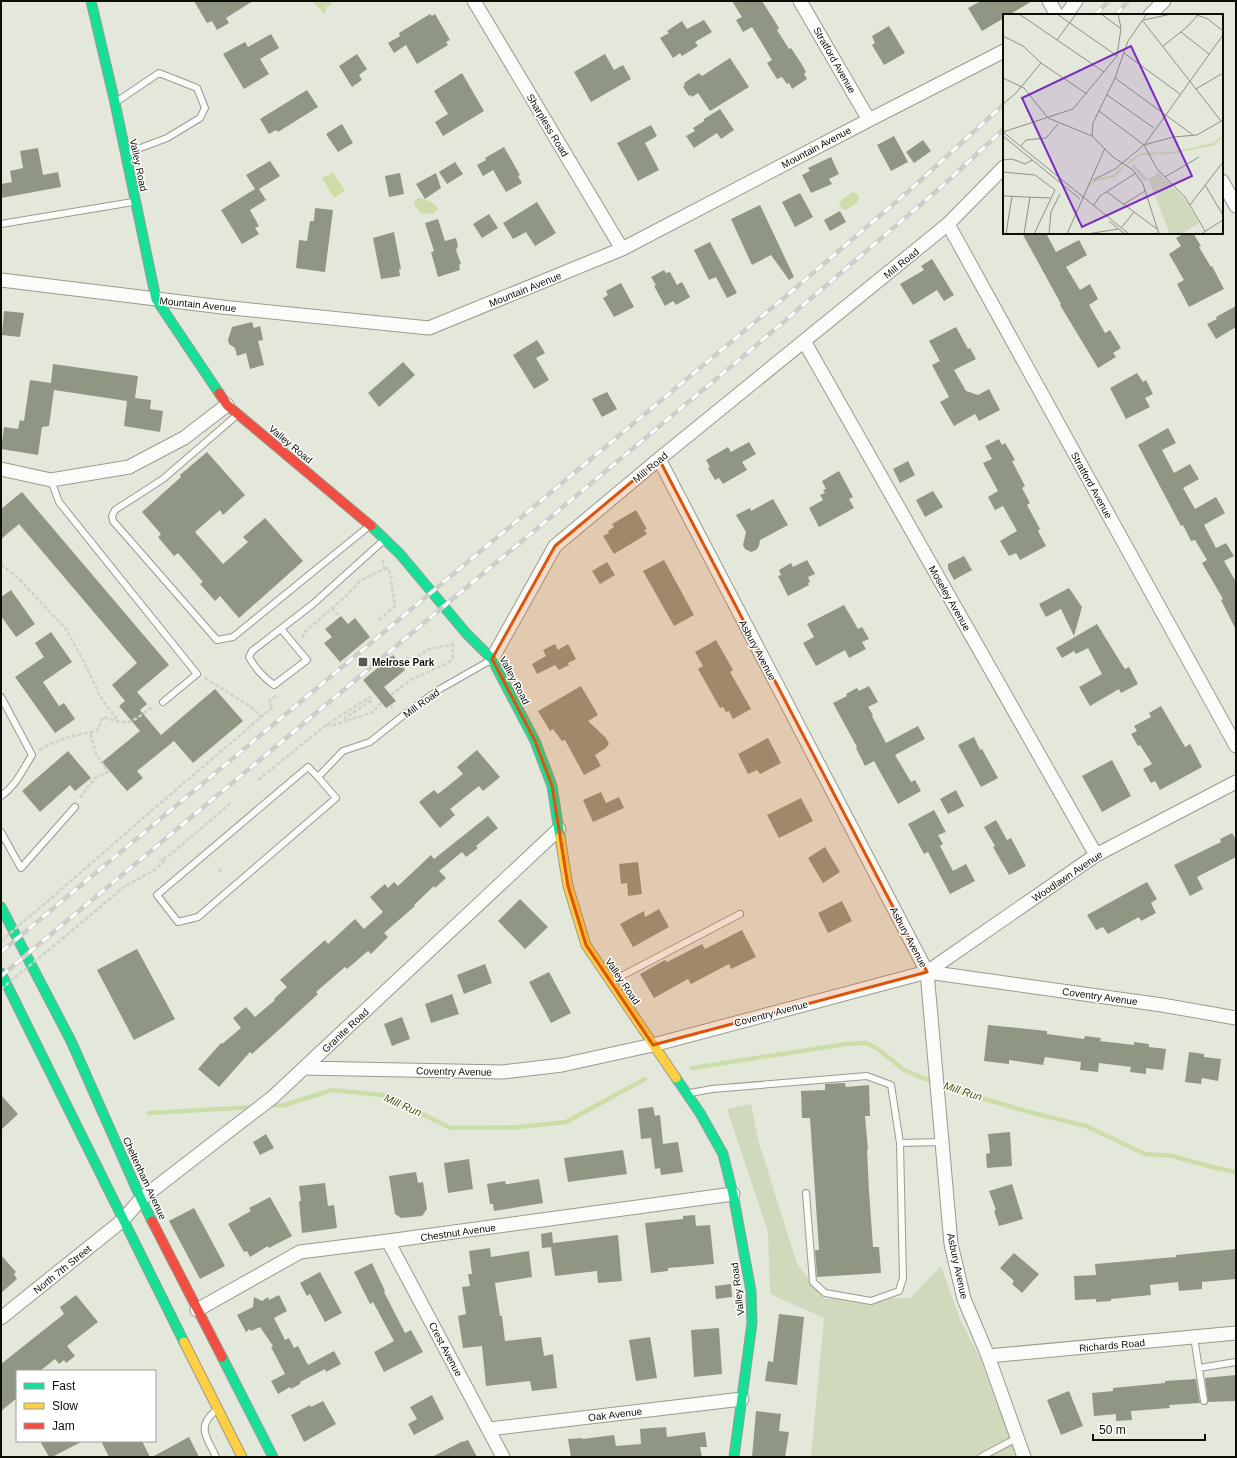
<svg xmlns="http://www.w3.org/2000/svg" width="1237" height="1458" font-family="Arial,sans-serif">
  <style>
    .green { fill: #cfd9bb }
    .water { fill: #cdddaa }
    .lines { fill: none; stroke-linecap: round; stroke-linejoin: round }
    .stream { stroke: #cdddaa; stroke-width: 4.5 }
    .building { fill: #909684 }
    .lane-casing { stroke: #979b90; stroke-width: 8 }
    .street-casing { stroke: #979b90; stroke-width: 15 }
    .fast-casing { stroke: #979b90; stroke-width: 11 }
    .slow-casing { stroke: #979b90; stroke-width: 11 }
    .jam-casing { stroke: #979b90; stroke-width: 11 }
    .path { stroke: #cfd1cc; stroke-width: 2.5; stroke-dasharray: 4 2; stroke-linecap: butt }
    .lane { stroke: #fbfcf9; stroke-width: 6 }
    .street { stroke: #fbfcf9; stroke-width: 13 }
    .fast { stroke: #16e098; stroke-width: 9 }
    .slow { stroke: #ffcf43; stroke-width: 9 }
    .jam { stroke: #f24e42; stroke-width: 9 }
    .rail-casing { stroke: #cdceca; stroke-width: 4.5 }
    .rail { stroke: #fff; stroke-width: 3; stroke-dasharray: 9; stroke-linecap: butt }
    .path-bridge { stroke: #cfd1cc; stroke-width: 2.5; stroke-dasharray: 4 2; stroke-linecap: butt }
    .marked { fill: #dd550c; fill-opacity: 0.2; stroke: #dd550c; stroke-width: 3; stroke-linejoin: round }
    .poi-dot { fill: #575a50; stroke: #fff; stroke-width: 1.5 }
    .labels { text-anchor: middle; stroke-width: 3; stroke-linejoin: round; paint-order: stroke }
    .street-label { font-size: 10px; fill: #0c0e06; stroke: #fff }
    .poi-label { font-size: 10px; font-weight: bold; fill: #0c0e06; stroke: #fff; text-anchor: start }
    .water-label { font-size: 11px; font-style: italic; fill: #44540b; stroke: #fff }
    .inset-river { fill: none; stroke: #cdddaa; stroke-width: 2 }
    .inset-road { fill: none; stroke: #8d9185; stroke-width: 1 }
    .view { fill: #7b2cbf; fill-opacity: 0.15; stroke: #7b2cbf; stroke-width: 2 }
    .inset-edge { fill: none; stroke: #0c0e06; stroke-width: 2 }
  </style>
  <rect width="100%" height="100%" fill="#e3e8da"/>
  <path class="green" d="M751 1104 759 1143 797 1264 825 1299 910 1298 941 1266 960 1319 981 1360 1017 1457H811L824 1318 770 1294 768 1232 727 1109Z"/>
  <path class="water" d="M312 1H331L332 2 330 6H327L325 13H323Z
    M333 172 345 191 334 198 322 178Z
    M853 192 858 195 859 198 858 202 846 210 842 208 839 204 842 199Z
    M418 198C424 198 436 203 438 209L433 214 420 213 414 204 415 200Z"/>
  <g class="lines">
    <path class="stream" d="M692 1068 846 1044 866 1043 878 1049 904 1070 923 1078 962 1092 1025 1111 1086 1126 1145 1154 1172 1156 1216 1168 1236 1172
      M268 1106 285 1105 332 1090 382 1095 451 1128 519 1127 566 1122 645 1079
      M149 1113 255 1107"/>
  </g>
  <path class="building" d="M194 1H253L226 18 229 23 217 30 212 21 207 23Z
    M732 1H762L779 28 777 30 789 49 791 48 801 63 806 72 804 74 807 79 792 89 789 83 787 84 782 77 777 79 767 63 772 60 752 27 743 32 736 20 742 17Z
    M981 1H1032L1009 15H1004V18L982 31 968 8Z
    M430 14 432 16 435 14 450 40 446 42 448 45 417 64 406 45 394 53 388 43 400 36 399 33Z
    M704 20 712 32 695 42 698 46 682 56 680 53 673 58 660 38 669 33 667 31 682 21 687 29Z
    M889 26 905 53 884 65 872 45 875 43 872 36Z
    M271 34 279 48 260 59 269 74 244 89 223 54 245 42 248 47Z
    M357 54 367 69 359 75 362 80 352 87 339 66Z
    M605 54 614 70 623 65 631 79 591 102 574 72Z
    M730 58 749 87 710 111 698 93 692 97 691 95 689 96 683 87 685 85 684 83 699 73 702 76Z
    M462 73 484 111 443 136 435 122 448 114 434 91Z
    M307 90 318 107 278 132 276 130 269 134 260 119Z
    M720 109 734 130 721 139 717 133 694 148 686 136 695 131 693 128 704 121V119Z
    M342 124 353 143 338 152 326 134Z
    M651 125 657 136 645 143 659 170 638 181 617 143Z
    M894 136 908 162 891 171 877 145Z
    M923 140 931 151 914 163 906 152Z
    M504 147 520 175 518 176 522 183 506 192 493 170 483 176 477 165 486 160 485 158Z
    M38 148 43 175 58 172 61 187 1 198V184L12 182 10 171 23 168 20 151Z
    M831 157 839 174 829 179 832 184 811 193 802 175 810 171 808 168Z
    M270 161 280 176 259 189 266 200 250 210 259 226 255 228 259 234 242 244 221 210 255 189 246 175Z
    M455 162 463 174 447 184 439 172Z
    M400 173 404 194 389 197 385 176Z
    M436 173 441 188 425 199 416 184Z
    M800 193 813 217 795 227 782 202Z
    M537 202 556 233 535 246 526 232 513 239 503 223Z
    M760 205 794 277 789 280 771 255 752 265 731 219Z
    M315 208 333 210 325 272 296 268 299 240 307 241 310 221H314Z
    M840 211 846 222 830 231 824 220Z
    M489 214 498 228 482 238 473 224Z
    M438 219 445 241 456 238 458 246 456 250 461 264 459 265 460 270 438 277 431 252 434 251 425 223Z
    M394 232 401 269H399L400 276 381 279 373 238Z
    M1022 233H1046L1056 252 1079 240 1087 255 1066 267 1080 290 1090 284 1098 299 1089 305 1105 333 1110 330 1121 348 1113 353 1116 357 1098 368 1060 305 1061 304Z
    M1185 233H1193L1201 246 1199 247 1211 267 1212 266 1224 289 1189 307 1177 284 1184 280 1169 254 1181 246 1176 238Z
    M710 242 737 293 727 298 716 277 709 280 694 250Z
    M932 259 954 295 944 301 937 290 913 305 900 284 924 270 921 266Z
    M664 270 666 273 670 272 677 285 682 282 690 297 676 305 673 301 665 306 654 286 656 285 651 277Z
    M621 283 634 307 614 317 603 298 608 295 606 291Z
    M1236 306V327L1216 339 1207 324 1217 319 1216 317Z
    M4 311 24 313 20 337 2 335Z
    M252 322 254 328 260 326 263 340 258 341 264 365 250 369 246 353 237 356 235 348 229 344 228 340 232 327Z
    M956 327 968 349 970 348 976 359 954 370 966 391 978 395 989 389 1000 410 979 421 975 414 954 426 940 402 949 397 932 365 940 361 929 341Z
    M537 340 545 353 536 358 549 380 534 389 513 355Z
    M403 362 415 375 379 407 368 393Z
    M53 364 138 376 135 398 151 400 150 409 163 411 160 432 124 426 127 401 54 390 49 426 42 427 38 455 1 449 4 427 18 429 20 420 24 421 30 380 51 383Z
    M1137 373 1143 382 1146 380 1153 394 1145 398 1150 407 1126 419 1110 388Z
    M607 392 617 409 602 417 592 399Z
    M1168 428 1176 443 1162 450 1174 473 1190 464 1199 479 1183 488 1195 509 1216 497 1225 513 1204 525 1216 548 1226 543 1234 556 1224 561 1236 582V630L1221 600 1223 599 1202 563 1207 560 1195 540 1191 541 1183 525 1181 526 1138 445Z
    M999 439 1002 445 1005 443 1015 460 1012 461 1025 486 1022 488 1030 503 1027 505 1040 529 1038 531 1046 546 1020 560 1016 553 1009 556 1000 541 1017 531 1003 506 995 510 988 497 998 491 983 463 992 459 985 446Z
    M749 442 756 454 742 462 747 470 723 484 719 478 715 480 708 468 710 467 706 460 728 447 731 452Z
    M207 452 245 495 223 515 220 510 195 532 223 564 248 542 243 537 265 518 303 561 239 618 220 596 215 601 200 584 203 582 178 553 174 556 158 537 161 534 142 512 181 477 180 475Z
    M908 461 915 475 900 483 893 469Z
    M839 471 853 497 849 499 854 508 819 527 809 508 823 500 820 495 825 493 823 490 826 489 822 481Z
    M933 491 943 507 925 517 916 500Z
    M22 492 169 665 137 692 147 704 140 710 161 735 215 689 243 721 193 763 174 741 137 771 143 778 127 791 102 762 140 731 119 706 125 701 112 685 137 663 19 524 1 539V509Z
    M773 499 788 525 760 540 759 546 756 550 751 552 745 549 743 545 746 532 736 515 750 508 751 511Z
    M636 510 647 529 644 530 647 534 614 554 603 536 609 533 608 531 614 527 612 524Z
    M964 556 972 570 954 580 948 569V564Z
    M664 560 694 615 674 626 643 571Z
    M807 560 815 574 808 577 810 582 808 583 809 585 788 596 778 576 781 575 779 570 791 563 793 567Z
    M607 562 615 575 600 584 592 571Z
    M1069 588 1082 607 1074 636 1061 609 1046 617 1039 604Z
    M11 590 35 624 16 637 1 616V597Z
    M844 605 858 629 862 627 869 639 862 642 866 649 849 658 845 650 816 666 803 643 814 637 807 624Z
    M341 616 348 624 355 618 370 637 340 662 324 643 332 637 325 629Z
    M1097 624 1121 663 1125 669 1129 667 1138 684 1121 693 1119 689 1090 706 1079 687 1102 674 1088 648 1076 654 1074 651 1062 658 1056 648Z
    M51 632 72 662 43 682 59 706 64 703 75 719 55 733 15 677 44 657 35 643Z
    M716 640 733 670 730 672 751 709 733 719 729 711 726 712 723 707 720 708 698 669 703 666 695 652Z
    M555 644 558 650 568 644 576 659 568 663 569 665 559 670 555 665 537 674 532 664 546 656 543 650Z
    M393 655 405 670 384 687 396 701 386 708 363 680Z
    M581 686 598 715 588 721 606 738 609 744 606 748 595 755 601 766 584 775 565 740 562 741 553 729 550 731 538 711Z
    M869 686 878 702 868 707 873 715 872 716 886 743 918 726 925 739 895 755 911 782 915 780 921 791 898 804 874 761 865 766 856 748 857 747 833 703 847 696 846 694 857 688 859 691Z
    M1161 706 1185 747 1190 744 1202 767 1160 790 1155 781 1151 783 1143 769 1152 764 1140 745 1138 746 1131 734 1137 731 1134 726 1151 717 1149 713Z
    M974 737 980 750 982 749 998 778 981 787 958 745Z
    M768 738 781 763 760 774 757 770 748 774 738 754Z
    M477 750 500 777 483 791 479 786 450 809 455 815 440 828 419 802 434 790 438 794 463 774 457 767Z
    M68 751 91 778 75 791 70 785 40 812 22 791Z
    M1112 760 1131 796 1102 812 1082 776Z
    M956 790 964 806 948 814 940 799Z
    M601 792 606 803 619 797 624 808 593 822 583 800Z
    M801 798 813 821 779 838 767 815Z
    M934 810 946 832 938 835 943 844 940 846 953 871 966 864 975 881 950 894 928 852 924 854 908 824Z
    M488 816 498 828 476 846 478 848 466 857 462 852 439 871 446 878 435 888 434 886 414 905 415 906 384 933 388 937 371 954 368 951 347 969 345 967 316 992 318 994 282 1027 252 1054 250 1052 219 1087 198 1069 221 1043 222 1044 241 1028 233 1018 246 1007 255 1017 275 1000 274 999 287 987 280 980 325 940 328 944 355 919 364 929 383 912 370 897 385 884 388 888 394 882 398 886 431 855 434 859Z
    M996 820 1007 840 1011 838 1026 866 1009 875 993 847 995 846 984 827Z
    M1232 833 1236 840V857L1197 877 1203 889 1190 896 1174 865 1221 842 1220 839Z
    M825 847 840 872 823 883 808 858Z
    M638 862 642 894 628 896 627 883 621 884 619 864Z
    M1147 882 1157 899 1151 903 1156 913 1141 921 1139 917 1108 934 1103 927 1096 930 1087 915Z
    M520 899 548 927 525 949 498 921Z
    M842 901 852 921 828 933 818 913Z
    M659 909 669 927 633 947 620 924 644 911 645 917Z
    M742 930 756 957 731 969 729 964 691 984 688 979 654 998 640 974 665 960 667 962 702 944 705 949Z
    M137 949 175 1019 134 1040 97 970Z
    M485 964 492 983 464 994 457 975Z
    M549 972 571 1013 551 1023 529 982Z
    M452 994 459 1014 431 1023 425 1004Z
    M402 1017 410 1039 392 1046 384 1024Z
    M988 1025 1047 1031V1034L1084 1039 1085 1036 1101 1038 1100 1041 1134 1045V1042L1149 1044V1047L1166 1049 1163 1070 1146 1068V1074L1130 1072 1131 1067 1099 1063 1098 1072 1080 1070 1081 1062 1045 1057 1043 1065 1009 1060V1064L984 1061Z
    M1189 1052 1204 1054V1057L1221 1059 1218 1081 1202 1078 1201 1084 1185 1082Z
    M845 1083 846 1087 869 1085 870 1116H865L868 1150H867L869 1191 873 1247H879L881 1273 817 1277 815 1250H819L810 1118H802L801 1091 825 1090V1084Z
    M1 1095 18 1114 1 1130Z
    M653 1107 655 1116 660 1115 663 1144 678 1142 683 1172 661 1175 660 1168 655 1169 651 1138 641 1139 638 1109Z
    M1010 1132 1012 1166 987 1168 986 1154 990 1153 988 1134Z
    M266 1134 274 1148 260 1155 253 1142Z
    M623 1150 627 1174 568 1182 564 1158Z
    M469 1159 473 1189 448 1193 444 1163Z
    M416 1172 418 1183 423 1182 427 1209 422 1216 401 1218 395 1214 389 1176Z
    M539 1179 543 1203 494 1211 493 1204H490L487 1184 505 1181 506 1184H508Z
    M325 1183 328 1206 334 1205 337 1228 302 1233 299 1201H301L299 1186Z
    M1012 1184 1023 1219 999 1226 994 1211 996 1210 989 1191Z
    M270 1197 292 1236 269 1248 268 1246 250 1257 247 1251 244 1252 228 1224 251 1211 249 1208Z
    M194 1208 225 1266 200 1279 169 1221Z
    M695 1215 696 1226 710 1225 714 1264 668 1268V1271L651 1273 645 1223 683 1219V1216Z
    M552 1232 553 1243 618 1235 622 1281 598 1283 597 1271 555 1276 551 1247 542 1248 541 1234Z
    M490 1248 491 1257 529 1251 532 1277 495 1283 500 1316H502L505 1341 541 1337 544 1356 553 1354 557 1388 532 1391 530 1381 486 1386 482 1346 463 1348 458 1316 466 1314 462 1287 470 1286 468 1274H472L469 1251Z
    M1236 1249V1279L1202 1282V1289L1179 1291 1178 1282 1150 1285 1151 1295 1111 1299V1301L1096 1302V1299L1075 1300 1074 1276 1096 1275 1095 1264 1176 1257V1255Z
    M1014 1253 1039 1274 1022 1293 1012 1284 1014 1281 1000 1268Z
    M1 1255 16 1272 14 1274 17 1279 1 1293Z
    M372 1263 385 1291 384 1292 405 1333 411 1330 423 1352 384 1372 374 1352 394 1341 373 1302 370 1304 354 1272Z
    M320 1272 342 1313 325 1322 310 1294 307 1296 300 1283Z
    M731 1284 732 1297 716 1299 715 1286Z
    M76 1295 98 1322 67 1346 75 1356 66 1363 64 1360 59 1364 55 1359 40 1371H17V1398L1 1411V1364L64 1314 60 1307Z
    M279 1295 287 1311 274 1318 285 1340 289 1338 294 1348 298 1346 308 1365 334 1351 341 1364 326 1372 325 1369 300 1382V1384L291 1389 290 1387 278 1394 271 1381 285 1374 271 1347 273 1346 260 1327 251 1331 250 1329 246 1332 237 1315 253 1307 254 1297 262 1301 268 1297 269 1300Z
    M779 1314 804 1317 797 1385 765 1381 768 1361 773 1362Z
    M719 1328 722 1374 694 1377 691 1330Z
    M650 1337 657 1378 636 1381 629 1340Z
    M1236 1375V1401L1208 1402 1205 1378Z
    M1196 1379 1200 1403 1169 1405 1170 1408 1131 1411 1132 1420 1116 1421V1414L1094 1416 1092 1393 1113 1391V1388L1165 1383V1381Z
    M1069 1391 1083 1426 1061 1435 1047 1400Z
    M432 1395 444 1419 414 1435 408 1424 417 1419 410 1407Z
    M323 1401 336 1424 304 1442 291 1415 310 1405 311 1407Z
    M756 1411 781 1414 779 1431 789 1432 785 1457H752Z
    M666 1427 667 1437 705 1432 707 1447H700L702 1457H571L568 1439 582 1438V1439L614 1435 616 1446 641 1444 640 1429Z
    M189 1437 199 1457H152Z
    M468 1440 477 1457H432L463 1441V1442Z
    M40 1441H83L52 1457H49Z
    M101 1441H142L150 1457H109Z"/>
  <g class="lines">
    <defs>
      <path id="lane" d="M116 102 159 73 197 88 205 108 200 118 167 138 127 153
        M1 224 133 202
        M237 415 163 479 115 510 112 516 113 521 217 640 233 637 368 527
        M51 480 59 502 197 674 163 702
        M281 629 307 660 274 685C265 679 254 667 249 657L252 651 313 604 384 540
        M1 697 32 755C23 769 16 786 1 796
        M318 777 308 767 157 895 178 922 198 917 336 798 318 777 343 751 370 742 410 710 440 689 491 660
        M1 832 21 868 75 807
        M612 981 740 914
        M690 1093 712 1089 867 1076 891 1085 900 1143 903 1278 899 1291 871 1301 825 1293 813 1282 806 1193
        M900 1143 942 1142
        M1194 1337 1204 1401
        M1199 1368 1236 1362
        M215 1411C196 1428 207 1437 216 1457
        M981 1457 1017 1438"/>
      <path id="street" d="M474 1 622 249
        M800 1 869 120
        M1049 1 1057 15
        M1066 15 1076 1
        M1150 15 1164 1
        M1222 181 1236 206
        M948 224 1236 746
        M1 280 222 307 429 328 622 249 869 120 1004 51
        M804 341 1096 855
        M659 459 927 972 951 1244 964 1299 988 1356 1024 1457
        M1 469 51 480 129 467 184 438 227 405
        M492 659 555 546 659 459 948 224 1004 167
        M927 972 1096 855 1236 782
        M304 1068 503 1072 562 1065 653 1045 927 972 1162 1005 1236 1018
        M388 1241 503 1457
        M197 1310 300 1252 388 1241 733 1194
        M1 1318 123 1220 141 1199 273 1097 559 829
        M988 1356 1236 1333
        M489 1429 742 1399"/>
      <path id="fast" d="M91 1 115 103 156 299 219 393
        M371 526 400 554 466 633 492 659 535 741 552 786 560 837
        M1 907 71 1041 141 1199 152 1221
        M1 973 184 1342
        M676 1078 700 1113 723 1154 733 1194 751 1291 752 1323 734 1457
        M222 1357 273 1457"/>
      <path id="slow" d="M560 837 568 886 586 945 676 1078
        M184 1342 242 1457"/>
      <path id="jam" d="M219 393 227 405 371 526
        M152 1221 222 1357"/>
    </defs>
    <use href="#lane" class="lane-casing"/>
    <use href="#street" class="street-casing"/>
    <use href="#fast" class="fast-casing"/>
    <use href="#slow" class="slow-casing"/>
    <use href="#jam" class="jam-casing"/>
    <path class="path" d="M1 564 18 578 66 629 84 662 100 696 118 721
      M332 608 338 615
      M379 620 395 606 389 568 384 569
      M303 638V634L305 632 345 597 361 580 384 569 383 560
      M406 658C416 661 420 654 428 650 435 647 446 646 454 645
      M205 678 254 709 261 718
      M391 695 412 679 448 663 453 658 452 641
      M390 705 394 710
      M326 725H334L346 721
      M39 750C59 739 75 735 97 731L103 717C110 719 119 723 125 722 136 722 145 711 154 706
      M258 780 326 725 370 697 372 700 345 718 346 721 373 712 381 703
      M80 798 95 778 108 772 96 754 90 732
      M159 862 164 858
      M219 869 222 872
      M56 894 150 812 273 707 268 702 277 695
      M62 939 124 887 156 869 166 860 164 858 170 855 232 802"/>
    <use href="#lane" class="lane"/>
    <use href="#street" class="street"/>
    <use href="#fast" class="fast"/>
    <use href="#slow" class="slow"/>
    <use href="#jam" class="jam"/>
    <defs>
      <path id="rail" d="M1095 15 1109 1
        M1116 15 1128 1
        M1 952 792 291 911 189 1004 104
        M1 976 746 354 940 188 1004 129"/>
    </defs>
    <use href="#rail" class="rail-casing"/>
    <use href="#rail" class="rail"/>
    <path class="path-bridge" d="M1 941 56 894
      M1 989 62 939"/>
  </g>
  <path class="marked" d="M659 459 927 972 653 1045 586 945 568 886 552 786 535 741 492 659 555 546Z"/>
  <rect class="poi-dot" x="358" y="657" width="10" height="10" rx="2"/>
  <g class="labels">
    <g class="street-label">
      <text transform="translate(835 60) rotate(60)" y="4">Stratford Avenue</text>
      <text transform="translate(548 125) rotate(59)" y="4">Sharpless Road</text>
      <text transform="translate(816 147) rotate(-28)" y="4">Mountain Avenue</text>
      <text transform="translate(139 165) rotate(78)" y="4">Valley Road</text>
      <text transform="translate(901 263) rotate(-39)" y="4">Mill Road</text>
      <text transform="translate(525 289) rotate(-22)" y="4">Mountain Avenue</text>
      <text transform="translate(198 304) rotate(6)" y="4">Mountain Avenue</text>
      <text transform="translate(291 444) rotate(40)" y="4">Valley Road</text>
      <text transform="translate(650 467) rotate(-40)" y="4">Mill Road</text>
      <text transform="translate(1092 485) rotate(61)" y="4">Stratford Avenue</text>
      <text transform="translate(950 598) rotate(60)" y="4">Moseley Avenue</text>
      <text transform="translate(758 650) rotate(62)" y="4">Asbury Avenue</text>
      <text transform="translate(515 680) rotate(62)" y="4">Valley Road</text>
      <text transform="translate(421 703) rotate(-36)" y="4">Mill Road</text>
      <text transform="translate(1067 876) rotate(-34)" y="4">Woodlawn Avenue</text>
      <text transform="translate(909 937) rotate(62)" y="4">Asbury Avenue</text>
      <text transform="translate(623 981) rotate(56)" y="4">Valley Road</text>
      <text transform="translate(1100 996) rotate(8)" y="4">Coventry Avenue</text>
      <text transform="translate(771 1013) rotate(-15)" y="4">Coventry Avenue</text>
      <text transform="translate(345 1030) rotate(-43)" y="4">Granite Road</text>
      <text transform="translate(454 1071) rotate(1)" y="4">Coventry Avenue</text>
      <text transform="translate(145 1178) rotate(65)" y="4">Cheltenham Avenue</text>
      <text transform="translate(458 1232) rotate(-8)" y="4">Chestnut Avenue</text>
      <text transform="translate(958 1266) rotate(78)" y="4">Asbury Avenue</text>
      <text transform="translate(62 1269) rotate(-39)" y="4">North 7th Street</text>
      <text transform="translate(737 1289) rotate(-97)" y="4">Valley Road</text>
      <text transform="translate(1112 1345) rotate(-5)" y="4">Richards Road</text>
      <text transform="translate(446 1349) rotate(62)" y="4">Crest Avenue</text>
      <text transform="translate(615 1414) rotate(-7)" y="4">Oak Avenue</text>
    </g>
    <g class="poi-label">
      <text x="372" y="666">Melrose Park</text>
    </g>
    <g class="water-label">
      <text transform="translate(963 1091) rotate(18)" y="4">Mill Run</text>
      <text transform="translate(403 1105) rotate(24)" y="4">Mill Run</text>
    </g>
  </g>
  <g transform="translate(1003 14)">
    <rect width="220" height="220" fill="#e3e8da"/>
    <path d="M131 150 145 165 153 161 154 157 181 184 196 209 178 220H167L146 167 140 166 129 152Z" fill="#cfd9bb"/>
    <path class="inset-river" d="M124 150 138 140 168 139 211 130 220 122M87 171 93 166 111 162 120 153"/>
    <path class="inset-road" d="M16 0 101 58M54 0 114 42M98 0 117 14M191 0 205 5 220 17M139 6 218 107M141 6 168 0M178 18 206 40M0 22 20 32 38 49 84 80M54 26 73 0M160 32 184 13 195 1M121 39 177 80M0 64 21 74 45 104 89 122 110 143 130 156 140 170 156 220M112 64 190 121M193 75 220 59M104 81 151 114M0 90 13 79 38 49M96 97 141 131 154 155 182 183 202 217M0 118 70 95 114 42 118 14 115 0M0 118 126 220M0 122 77 185M89 122 90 109 112 64 125 27 144 0M142 130 220 21M18 132 23 126 43 124 55 110M0 146 9 145 22 150 29 146M0 158 32 161 52 176 31 220M162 163 196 143M90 166 112 155 141 131 170 123 194 121 220 106M202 171 220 201M104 178 154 215M0 182 47 184M121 190 142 177M91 191 97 182 133 159M187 191 220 148M106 207 122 220M119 213 131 198M3 220 9 182M21 220 27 183M46 220 48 198 57 180M64 220 102 134M84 220 115 215M198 220 220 206"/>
    <path class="view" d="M128 32 189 162 79 213 19 84Z"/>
    <rect width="220" height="220" class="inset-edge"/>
  </g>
  <rect width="1237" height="1458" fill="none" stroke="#0c0e06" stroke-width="4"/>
  <rect x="16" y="1370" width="140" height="72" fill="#ffffff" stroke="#9e9f9b"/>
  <rect x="24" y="1383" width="20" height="6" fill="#16e098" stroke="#9e9f9b"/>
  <text x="52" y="1390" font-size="12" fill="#0c0e06">Fast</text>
  <rect x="24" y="1403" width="20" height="6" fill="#ffcf43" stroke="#9e9f9b"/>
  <text x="52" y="1410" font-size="12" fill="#0c0e06">Slow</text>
  <rect x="24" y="1423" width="20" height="6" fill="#f24e42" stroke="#9e9f9b"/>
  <text x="52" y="1430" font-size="12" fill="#0c0e06">Jam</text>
  <path d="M1093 1434v6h112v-6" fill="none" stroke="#0c0e06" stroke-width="2"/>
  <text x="1099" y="1434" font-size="12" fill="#0c0e06" stroke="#ffffff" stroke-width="3" paint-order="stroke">50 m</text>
</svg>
